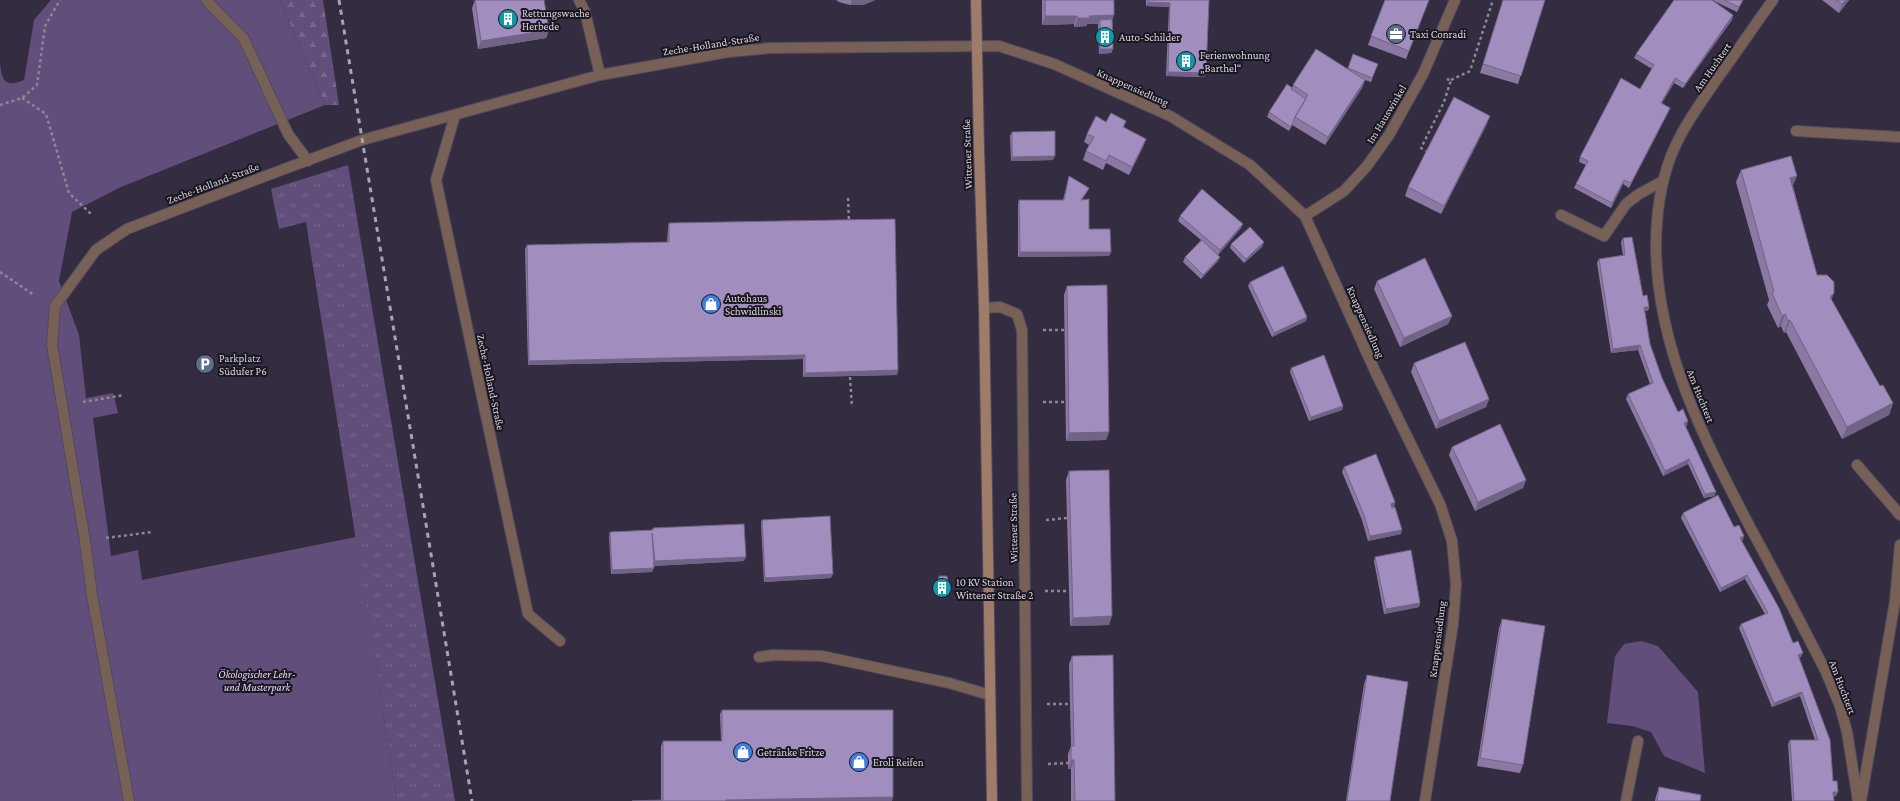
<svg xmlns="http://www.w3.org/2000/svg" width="1900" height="801" font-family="'Crimson Pro',serif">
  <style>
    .grass { fill: url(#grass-tufts) }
    .forest { fill: url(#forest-firs) }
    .park { fill: #624e7b }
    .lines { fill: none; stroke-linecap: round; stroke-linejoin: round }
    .lane-casing { stroke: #524a5d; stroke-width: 12 }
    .street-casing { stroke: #524a5d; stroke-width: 12 }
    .secondary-casing { stroke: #524a5d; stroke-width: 12 }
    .path { stroke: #8c8696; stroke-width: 2.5; stroke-dasharray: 3 3; stroke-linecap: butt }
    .lane { stroke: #776156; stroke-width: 10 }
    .street { stroke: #776156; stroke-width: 10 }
    .secondary { stroke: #9f7b6a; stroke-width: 10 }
    .rail { stroke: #a9a4b3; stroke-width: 3; stroke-dasharray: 5 5; stroke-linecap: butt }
    .wall { fill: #8b79a4 }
    .shaded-wall { fill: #716386 }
    .building { fill: #a28dbf; stroke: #716386 }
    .labels { text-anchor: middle; stroke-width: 4; stroke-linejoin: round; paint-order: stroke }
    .poi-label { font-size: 11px; fill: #d9d4e1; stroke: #1a161f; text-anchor: start }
    .street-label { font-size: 11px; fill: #d9d4e1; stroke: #1a161f }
    .park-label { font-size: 11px; font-style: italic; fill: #e3d7f5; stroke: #1a161f }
  </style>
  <defs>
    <pattern id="grass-tufts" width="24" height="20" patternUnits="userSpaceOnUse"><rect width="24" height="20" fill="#624e7b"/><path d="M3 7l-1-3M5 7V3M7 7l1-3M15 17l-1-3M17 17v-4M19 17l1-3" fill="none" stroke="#78678d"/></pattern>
    <pattern id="forest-firs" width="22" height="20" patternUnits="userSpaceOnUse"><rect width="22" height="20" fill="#624e7b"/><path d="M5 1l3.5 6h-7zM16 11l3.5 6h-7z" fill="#78678d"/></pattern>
  </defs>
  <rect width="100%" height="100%" fill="#342c40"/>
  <path class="grass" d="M348 165 455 801H397L306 222 279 229 271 189Z"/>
  <path class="forest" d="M280 0H323L339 105H325Z"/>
  <path class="park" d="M51 0H280L325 105 121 187 72 212 59 281 79 335 86 398 113 393 118 413 93 418 111 556 138 550 142 580 356 537 397 801H0V63C2 81 5 88 24 80L34 20Z
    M1641 641 1658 646 1698 692 1705 773 1664 756 1651 732 1632 726 1607 723 1615 656 1624 644Z"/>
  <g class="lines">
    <defs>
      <path id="lane" d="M206 0 244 39 288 134 308 161
        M579 0 585 12 600 75
        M1796 131 1900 137
        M1561 215 1604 236 1626 204 1639 194 1663 181
        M55 306 52 345 85 541 92 595 129 801
        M1857 465 1900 515
        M759 657 773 655 822 656 949 683 990 695"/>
      <path id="street" d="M1773 0C1754 26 1736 53 1717 79 1700 104 1682 128 1671 156 1660 185 1656 216 1656 247 1657 349 1704 439 1750 527 1776 575 1801 623 1826 672L1840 706 1847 732 1858 801
        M455 115 436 180 528 614 560 641
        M1305 216 1344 191 1367 166 1389 135 1423 74 1455 0
        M55 306 96 250 127 229 255 180 362 140 600 75 728 52 771 48 999 46 1054 64 1170 116 1250 165 1305 216 1375 371 1440 504 1452 541 1456 585 1453 624 1425 801
        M984 308 1000 307 1017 314 1022 330 1027 801
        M1626 801 1638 741
        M1861 801 1895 601 1900 545"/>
      <path id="secondary" d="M976 0 979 149 984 308 992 801"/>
    </defs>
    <use href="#lane" class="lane-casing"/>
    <use href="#street" class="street-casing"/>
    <use href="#secondary" class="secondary-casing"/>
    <path class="path" d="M1451 80 1470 71 1493 0
      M22 98 46 114 69 193 91 214
      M0 105 22 98 37 85 45 26 60 0
      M1428 152 1421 148 1444 102 1451 80 1444 79
      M848 198 849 221
      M0 272 34 295
      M1043 330H1064
      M850 377 852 407
      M83 402 124 395
      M1043 402H1065
      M1046 520 1067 518
      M106 538 152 532
      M1045 591H1069
      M1047 704H1070
      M1048 764 1068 763"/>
    <use href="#lane" class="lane"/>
    <use href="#street" class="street"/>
    <use href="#secondary" class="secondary"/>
    <path class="rail" d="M339 0 472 801"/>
  </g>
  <path class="wall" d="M475 0 549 30 546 38 478 49 472 8Z
    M836 0H875L873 1 863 5H850L839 2Z
    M1042 0H1114L1112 21 1113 49 1111 53 1099 54 1098 24H1087V26L1074 27V24L1042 25Z
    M1146 0H1209L1206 73 1204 77 1166 76 1169 7 1146 6Z
    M1385 0H1429L1406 59 1368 45Z
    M1503 0H1545L1518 84 1480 73Z
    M1714 0H1743L1737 12 1714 1Z
    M1822 0H1849L1839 13Z
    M1733 15 1732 20 1683 88 1674 83 1662 103 1670 108 1668 113 1629 188 1623 184 1611 208 1574 188 1576 184 1586 165 1579 162 1580 157 1640 89 1652 69 1634 58 1636 54Z
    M1378 64 1371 82 1365 80 1362 88 1325 145 1292 125 1289 131 1267 117 1269 112 1292 88 1293 85 1348 68Z
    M1126 121 1124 127 1146 139 1143 147 1129 175 1106 163 1103 170 1083 160 1086 151 1089 145 1084 142 1087 134 1106 122Z
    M1487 124 1441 214 1405 196 1408 187Z
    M1012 132 1053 160 1011 161 1010 136Z
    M1741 170 1793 186 1817 275 1834 293 1831 300 1880 386 1893 403 1889 415 1842 439 1786 332 1784 333 1781 326 1778 328 1767 305 1769 300 1736 182Z
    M1069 176 1089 188 1087 192 1082 200 1089 229 1111 252 1109 256 1018 257V204L1019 200H1063Z
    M1180 216 1241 228 1218 255 1213 250 1218 261 1201 279 1183 262 1185 257 1201 240 1178 221Z
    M669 223 898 370 897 375 803 377V359L528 365 525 249 527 245 667 242 668 228Z
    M1623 238 1643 296 1649 307 1648 311H1645L1650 344 1662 378 1678 412 1687 426H1685L1716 492 1714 496 1704 498 1688 464 1663 476 1626 399 1628 394 1650 384 1638 350 1611 353 1597 263 1599 259 1623 256 1621 242Z
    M1231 244 1262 247 1244 263 1230 248Z
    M1377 281 1452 316 1448 324 1400 347 1374 289Z
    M1250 282 1307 317 1306 321 1272 337 1248 286Z
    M1067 286 1109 432 1106 440 1066 441 1064 295Z
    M1414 363 1489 399 1486 407 1436 429 1411 372Z
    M1291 368 1343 406 1342 410 1309 421 1290 372Z
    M1452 447 1526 480 1523 488 1475 511 1449 455Z
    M1344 467 1395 502 1394 507 1392 508 1401 534 1368 541 1362 520 1342 472Z
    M1069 471 1109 625 1070 626 1066 480Z
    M1683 513 1734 527 1743 540 1741 541 1793 643 1801 657 1799 658 1833 781 1838 792 1836 796 1833 797 1834 801H1792L1788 744 1790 740H1815L1800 696 1772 707 1739 628 1741 624 1765 614 1745 579 1720 592 1681 518Z
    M762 520 831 578 764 582 761 524Z
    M653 528 744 561 654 566 652 572 611 574 609 536 610 532 652 530Z
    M1375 557 1420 603 1419 607 1384 614 1374 561Z
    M939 576 947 595 938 596 937 581Z
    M1502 619 1523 765 1520 773 1477 766 1499 628Z
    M1072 656 1115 801H1071V769H1068V754L1071 746 1069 664Z
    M1367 675 1390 801H1346L1364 684Z
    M722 710 892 801 661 800V746L663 741H721L720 714Z
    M1659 787 1700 801H1655L1656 796Z"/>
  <path class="shaded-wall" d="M852 0H875L873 1 863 5H850Z
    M1846 0H1849L1839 13 1842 4Z
    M1148 2 1170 3 1169 7 1146 6Z
    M1114 15 1111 24 1100 20 1098 24H1087V26L1074 27 1078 18 1089 16Z
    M1733 15 1732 20 1683 88 1685 84Z
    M1045 16H1077L1074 24 1042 25Z
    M549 30 546 38 478 49 481 41Z
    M1100 49H1113L1111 53 1099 54Z
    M1168 72 1206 73 1204 77 1166 76Z
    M1675 78 1674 83 1659 107 1661 103Z
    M1365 80 1362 88 1325 145 1328 137Z
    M1670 108 1668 113 1629 188 1631 183Z
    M1490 116 1487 124 1441 214 1444 206Z
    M1146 139 1143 147 1129 175 1132 167Z
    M1055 156 1053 160 1011 161 1012 157Z
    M1797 176 1792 188 1790 178Z
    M1624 180 1623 184 1611 208 1612 203Z
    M1089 188 1087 192 1079 204 1081 200Z
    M1243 224 1241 228 1218 255 1220 250Z
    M1264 242 1262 247 1244 263 1246 259Z
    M1020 252H1111L1109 256 1018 257Z
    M1220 257 1218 261 1201 279 1203 275Z
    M1834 293 1829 305 1830 297Z
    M1644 307H1649L1648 311H1643Z
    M1785 314 1781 326 1778 328 1782 316Z
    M1452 316 1448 324 1400 347 1404 338Z
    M1307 317 1306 321 1272 337 1274 333Z
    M1790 320 1786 332 1784 333 1788 321Z
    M1640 345 1638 350 1611 353 1613 349Z
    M805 355 803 359 528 365 529 361Z
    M898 370 897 375 803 377 805 373Z
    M1489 399 1486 407 1436 429 1439 421Z
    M1893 403 1889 415 1842 439 1847 427Z
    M1343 406 1342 410 1309 421 1311 417Z
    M1688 421 1687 426 1682 428 1684 423Z
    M1109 432 1106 440 1066 441 1069 433Z
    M1689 459 1688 464 1663 476 1665 471Z
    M1526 480 1523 488 1475 511 1478 502Z
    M1716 492 1714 496 1704 498 1705 494Z
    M1395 502 1394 507 1389 509 1391 504Z
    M1402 530 1401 534 1368 541 1370 536Z
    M1744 536 1743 540 1738 542 1740 538Z
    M746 557 744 561 653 566 655 561Z
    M654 568 652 572 611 574 612 570Z
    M833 574 831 578 764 582 765 578Z
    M1747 575 1745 579 1720 592 1721 588Z
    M949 590 947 595 938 596 940 591Z
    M1420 603 1419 607 1384 614 1386 609Z
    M1112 616 1109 625 1070 626 1073 618Z
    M1803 653 1801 657 1796 659 1798 655Z
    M1802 692 1800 696 1772 707 1774 703Z
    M1071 760H1074L1071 769H1068Z
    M1833 792H1838L1836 796 1832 797Z
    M893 797 892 801H725L726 800Z"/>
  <path class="building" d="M475 0H544L549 30 481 41Z
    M1045 0H1114V15L1089 16 1090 18H1078L1077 16H1045Z
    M1148 0H1209L1206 73 1168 72 1170 3 1148 2Z
    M1385 0H1429L1409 51 1371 36Z
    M1503 0H1545L1521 76 1483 64Z
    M1674 0H1712L1733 15 1685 84 1675 78 1661 103 1670 108 1631 183 1624 180 1612 203 1576 184 1588 161 1580 157 1621 78 1640 89 1654 65 1636 54Z
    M1724 0H1743L1739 7Z
    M1836 0H1846L1842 4Z
    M1112 19 1113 49H1100V20Z
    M1316 49 1365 80 1328 137 1295 117 1308 95 1293 85Z
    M1353 54 1378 64 1372 78 1348 68Z
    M1287 84 1292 88 1291 89 1306 99 1295 117 1291 127 1269 112Z
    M1454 97 1490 116 1444 206 1408 187Z
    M1111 113 1126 121 1123 127 1146 139 1132 167 1109 155 1106 161 1086 151 1094 137 1087 134 1096 116 1106 122Z
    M1055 131V156L1012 157V132Z
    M1791 156 1797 176 1790 178 1817 275H1827L1834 282V293L1830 297 1880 386 1883 385 1893 403 1847 427 1790 320 1788 321 1785 314 1782 316 1772 293 1774 292 1741 170Z
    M1069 176 1089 188 1081 200 1089 199V229H1110L1111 252H1020L1019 200H1064Z
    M1202 189 1243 224 1220 250 1180 216Z
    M895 219 898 370 805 373V355L529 361 527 245 669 242V223Z
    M1250 227 1264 242 1246 259 1231 244Z
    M1632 237 1643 296 1647 295 1649 307H1644L1650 344 1662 378 1678 412 1683 409 1688 421 1684 423 1716 492 1705 494 1689 459 1665 471 1628 394 1653 383 1640 345 1613 349 1599 259 1625 255 1623 238Z
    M1202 240 1220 257 1203 275 1185 257Z
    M1425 258 1452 316 1404 338 1377 281Z
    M1283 266 1307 317 1274 333 1250 282Z
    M1107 285 1109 432 1069 433 1067 286Z
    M1465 342 1489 399 1439 421 1414 363Z
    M1324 355 1343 406 1311 417 1291 368Z
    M1500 424 1526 480 1478 502 1452 447Z
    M1376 454 1395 502 1391 504 1392 508 1395 507 1402 530 1370 536 1364 515 1344 467Z
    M1109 470 1112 616 1073 618 1069 471Z
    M1718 495 1734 527 1739 525 1744 536 1740 538 1779 608 1793 643 1798 641 1803 653 1798 655 1830 740 1833 781H1837L1838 792H1833L1834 801H1794L1790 740H1818L1802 692 1774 703 1741 624 1768 613 1747 575 1721 588 1683 513Z
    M830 516 833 574 765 578 762 520Z
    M744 524 746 557 655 561 652 533 654 568 612 570 610 532 653 530V528Z
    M1411 550 1420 603 1386 609 1375 557Z
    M939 576H947L949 590 940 591Z
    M1502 619 1545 626 1523 765 1480 758Z
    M1113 655 1115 801H1075L1074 760H1071V746H1074L1072 656Z
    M1367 675 1408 682 1390 801H1347Z
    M722 710H893V797L726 800V801H632L663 800V741H722Z
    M1659 787 1701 795 1700 801H1657Z"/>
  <defs>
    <symbol id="building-disc" viewBox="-11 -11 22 22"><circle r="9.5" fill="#0f9aa8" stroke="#1a161f"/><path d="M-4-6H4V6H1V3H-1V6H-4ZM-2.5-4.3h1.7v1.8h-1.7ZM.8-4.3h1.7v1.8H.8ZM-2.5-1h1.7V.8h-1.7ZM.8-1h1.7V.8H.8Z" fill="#fff"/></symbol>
    <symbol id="office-disc" viewBox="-11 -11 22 22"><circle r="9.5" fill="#5c6f8a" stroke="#1a161f"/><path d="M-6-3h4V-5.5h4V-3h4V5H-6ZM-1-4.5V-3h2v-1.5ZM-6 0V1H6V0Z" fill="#fff"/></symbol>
    <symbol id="shop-disc" viewBox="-11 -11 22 22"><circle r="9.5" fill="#3f7fe0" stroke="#1a161f"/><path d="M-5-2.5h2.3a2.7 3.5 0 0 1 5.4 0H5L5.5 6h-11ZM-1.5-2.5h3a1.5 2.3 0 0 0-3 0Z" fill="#fff"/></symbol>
    <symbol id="parking-disc" viewBox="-11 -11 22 22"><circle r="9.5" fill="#5c6f8a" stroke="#1a161f"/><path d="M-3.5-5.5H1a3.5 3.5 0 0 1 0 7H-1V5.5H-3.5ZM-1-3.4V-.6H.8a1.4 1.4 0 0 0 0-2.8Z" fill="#fff"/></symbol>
  </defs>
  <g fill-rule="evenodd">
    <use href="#building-disc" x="497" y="8" width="22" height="22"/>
    <use href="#office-disc" x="1385" y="23" width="22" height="22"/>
    <use href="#building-disc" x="1094" y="26" width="22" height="22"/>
    <use href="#building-disc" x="1175" y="50" width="22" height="22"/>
    <use href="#shop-disc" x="700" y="293" width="22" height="22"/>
    <use href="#parking-disc" x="194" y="353" width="22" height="22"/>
    <use href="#building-disc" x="931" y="577" width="22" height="22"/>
    <use href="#shop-disc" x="732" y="741" width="22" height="22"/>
    <use href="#shop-disc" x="848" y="751" width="22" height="22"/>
  </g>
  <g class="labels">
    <g class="poi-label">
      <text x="522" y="17">Rettungswache<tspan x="522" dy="13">Herbede</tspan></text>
      <text x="1410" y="38">Taxi Conradi</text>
      <text x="1119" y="41">Auto-Schilder</text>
      <text x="1200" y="59">Ferienwohnung<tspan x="1200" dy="13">„Barthel“</tspan></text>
      <text x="725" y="302">Autohaus<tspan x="725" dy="13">Schwidlinski</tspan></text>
      <text x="219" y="362">Parkplatz<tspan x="219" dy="13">Südufer P6</tspan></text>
      <text x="956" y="586">10 KV Station<tspan x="956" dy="13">Wittener Straße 2</tspan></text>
      <text x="757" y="756">Getränke Fritze</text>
      <text x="873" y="766">Eroli Reifen</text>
    </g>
    <g class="street-label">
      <text transform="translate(711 44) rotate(-9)" y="4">Zeche-Holland-Straße</text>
      <text transform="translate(1712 67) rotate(-55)" y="4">Am Huchtert</text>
      <text transform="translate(1133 87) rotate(24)" y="4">Knappensiedlung</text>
      <text transform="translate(1386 114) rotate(-59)" y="4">Im Hauswinkel</text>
      <text transform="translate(967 154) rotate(-92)" y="4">Wittener Straße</text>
      <text transform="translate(213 183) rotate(-21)" y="4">Zeche-Holland-Straße</text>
      <text transform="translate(1366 322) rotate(66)" y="4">Knappensiedlung</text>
      <text transform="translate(491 382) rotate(78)" y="4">Zeche-Holland-Straße</text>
      <text transform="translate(1701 396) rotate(68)" y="4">Am Huchtert</text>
      <text transform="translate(1013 528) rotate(-91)" y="4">Wittener Straße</text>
      <text transform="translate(1437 639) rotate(-83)" y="4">Knappensiedlung</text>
      <text transform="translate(1843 687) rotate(69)" y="4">Am Huchtert</text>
    </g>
    <g class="park-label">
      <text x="257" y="678">Ökologischer Lehr-<tspan x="257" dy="13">und Musterpark</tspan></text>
    </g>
  </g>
</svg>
